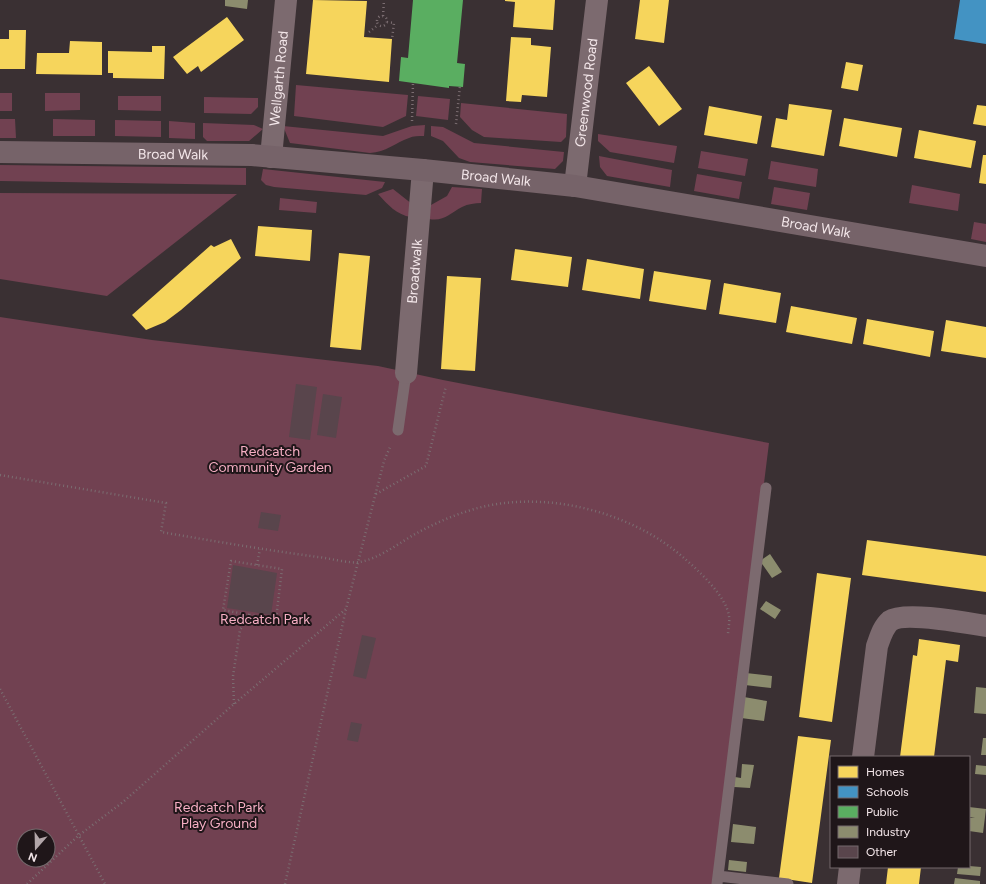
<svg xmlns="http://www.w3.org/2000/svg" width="986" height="884" font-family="Figtree,sans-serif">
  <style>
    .green { fill: #714151; fill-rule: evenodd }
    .homes { fill: #f6d55c }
    .schools { fill: #4393c3 }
    .public { fill: #5aae61 }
    .industry { fill: #8c8c6e }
    .building { fill: #59454c }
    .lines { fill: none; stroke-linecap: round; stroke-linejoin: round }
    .path { stroke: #7b6d71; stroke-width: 2.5; stroke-dasharray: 1 3; stroke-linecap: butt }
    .lane { stroke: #7c6a6f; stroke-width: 11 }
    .street { stroke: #7c6a6f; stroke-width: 22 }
    .secondary { stroke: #766369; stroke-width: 22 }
    .labels { text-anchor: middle; stroke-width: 4; stroke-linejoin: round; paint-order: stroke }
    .street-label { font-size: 14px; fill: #f3e6e9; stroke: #1f1619 }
    .park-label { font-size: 14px; fill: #f7afc4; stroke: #1f1619 }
  </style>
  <rect width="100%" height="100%" fill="#3a3033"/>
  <path class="green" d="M296 85 408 95 406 116 383 127 294 116Z
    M0 93H12V111H0Z
    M45 93H80V110L45 111Z
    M118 96H161V111L118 110Z
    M418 96 450 99 448 120 416 116Z
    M204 97 258 98V107L251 114 204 113Z
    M461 103 567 114 566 137 561 142 484 137 472 130 460 117Z
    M0 119H15L16 138H0Z
    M53 119 95 120V136H53Z
    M115 120 161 121V137L115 136Z
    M169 121 195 123V139L169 138Z
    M203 123 254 125 263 129 249 141H207L203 137Z
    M425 125 424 136C419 136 413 136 409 138 395 143 386 152 370 153L290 143 283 126 383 136 412 126Z
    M431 126 443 127 474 143 564 152 563 161 555 169 470 162 459 158 443 141 431 136Z
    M598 134 677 146 674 163 610 152 598 141Z
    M701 151 748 159 745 176 698 168Z
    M599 156 672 170 670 187 607 176 600 167Z
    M771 161 818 169 816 187 768 179Z
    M0 165 246 168V185L0 181Z
    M263 169 385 182 382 188 366 195 274 187 266 185 261 180Z
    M697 174 742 182 739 199 694 191Z
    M912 185 960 194 958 211 909 203Z
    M452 187 482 189 481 203C475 203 468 204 462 207 450 213 444 222 429 219L431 205 447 196Z
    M774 187 810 193 807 210 771 204Z
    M393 189 412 204 411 217C397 215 388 205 378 194Z
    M0 193 237 194 107 296 0 279Z
    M280 198 317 202 316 213 279 210Z
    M974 222 986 224V242L971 239Z
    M0 317 152 340 378 366 443 380 769 443 714 884H0ZM24 836H48V860H24Z"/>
  <path class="homes" d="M313 0 367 1 364 37 392 39 389 82 306 74Z
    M505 0H555L553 30 513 27 515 2 505 1Z
    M640 0H669L664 43 635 39Z
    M227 17 244 40 201 72 198 66 187 74 173 57Z
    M9 30H26L25 69H0V39H9Z
    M511 37 531 38V45L551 47 547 97 522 95 521 102 506 101Z
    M70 41 102 42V75L36 74 37 53H69Z
    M152 46H165L164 79 113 78V73H108V51L152 52Z
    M846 62 863 65 858 91 841 88Z
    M649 66 682 109 659 126 626 83Z
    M789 104 832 110 824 156 771 147 776 118 787 120Z
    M977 105 986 106V126L973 124Z
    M709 106 762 116 757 144 704 135Z
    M844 118 902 128 897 157 839 146Z
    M919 130 976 141 971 168 914 158Z
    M983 155H986V184L979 183Z
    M258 226 312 230 310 261 255 256Z
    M231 239 241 258 181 310 165 322 146 330 132 315 211 245 214 247Z
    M515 249 572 257 568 287 511 280Z
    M339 253 370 256 361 350 330 347Z
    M587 259 644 269 640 299 582 290Z
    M654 271 711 280 706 310 649 301Z
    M447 276 481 278 475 371 441 369Z
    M724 283 781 293 776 323 719 314Z
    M791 306 857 318 852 344 786 332Z
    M867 319 934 331 930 357 863 344Z
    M946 320 986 327V358L941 351Z
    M867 540 986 556V592L862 575Z
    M817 573 851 578 832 722 799 717Z
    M919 639 960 645 958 662 946 660 934 757H900L913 655 917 656Z
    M798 736 831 740 812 883 779 878Z
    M888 867H921L919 884H886Z"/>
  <path class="schools" d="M960 0H986V44L954 39Z"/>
  <path class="public" d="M413 0H463L457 63 465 64 463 87 449 86V88L399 81 401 57 408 58Z"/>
  <path class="industry" d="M225 0H248L247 9 225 6Z
    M770 554 782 572 772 578 760 561Z
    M766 601 781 610 775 619 760 609Z
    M746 673 772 676 771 688 745 685Z
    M976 687 986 688V714L974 713Z
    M744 697 767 701 764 721 741 718Z
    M983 738H986V755H981Z
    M742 764 754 765 750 788 734 787 735 777 741 778Z
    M976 765 986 766V775L975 774Z
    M969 807 986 809 983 833 969 831V818H975L969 817Z
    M733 824 756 827 754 844 731 842Z
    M729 860 747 862 746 872 728 870Z
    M969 866 981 867 980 876 957 874 958 867Z
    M955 878 980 881V884H954Z"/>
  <path class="building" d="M296 384 317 387 310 440 289 437Z
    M323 394 342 397 336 438 317 435Z
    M261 512 281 515 278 531 258 528Z
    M233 565 277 573 271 615 227 608Z
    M362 635 376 638 366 679 353 676Z
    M351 722 362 724 358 742 347 740Z"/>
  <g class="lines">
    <path class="path" d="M377 21a5 5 0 1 1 10 0a5 5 0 1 1-10 0Z
      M383 16 384 0
      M387 22 394 23 392 39
      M369 32 378 25
      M412 121 413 82
      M456 124 460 86
      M0 475 166 503 161 532C213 541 266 550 318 557 329 558 350 564 360 562 380 558 399 543 417 533 432 525 449 517 465 512 536 487 628 509 684 558 699 571 726 596 729 616 730 622 728 629 728 635
      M376 494 426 466 446 386
      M257 565 260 549
      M0 689 105 884
      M234 704 233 676 240 630 250 615 276 619 282 569 231 561 223 610 250 615
      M27 884 78 836 123 802 234 704 346 609
      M285 884 346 609 384 461 391 445"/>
    <path class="lane" d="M398 430 406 373
      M718 876 788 884
      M717 884 766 488"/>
    <g class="street">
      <path id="s1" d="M271 157 286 0"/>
      <path id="s2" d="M575 186 597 0"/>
      <path id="s3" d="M406 373 423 170"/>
      <path d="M863 757 877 646C880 638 883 627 890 621 904 611 967 623 986 626"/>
      <path d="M848 884 850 867"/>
    </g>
    <path class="secondary" id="s4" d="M0 152 252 155 423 170 575 186 986 256"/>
  </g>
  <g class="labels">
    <g class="street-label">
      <text dy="5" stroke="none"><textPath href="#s1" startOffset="79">Wellgarth Road</textPath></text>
      <text dy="5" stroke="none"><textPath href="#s2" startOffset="94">Greenwood Road</textPath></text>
      <text dy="5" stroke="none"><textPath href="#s4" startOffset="173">Broad Walk</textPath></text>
      <text dy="5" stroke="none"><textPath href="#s4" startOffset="497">Broad Walk</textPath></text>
      <text dy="5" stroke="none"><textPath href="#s4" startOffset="821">Broad Walk</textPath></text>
      <text dy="5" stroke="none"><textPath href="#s3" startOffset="102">Broadwalk</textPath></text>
    </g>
    <g class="park-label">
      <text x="270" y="456">Redcatch<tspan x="270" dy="16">Community Garden</tspan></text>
      <text x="265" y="624">Redcatch Park</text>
      <text x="219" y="812">Redcatch Park<tspan x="219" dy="16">Play Ground</tspan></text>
    </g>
  </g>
  <rect x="830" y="756" width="140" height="112" fill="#1f1619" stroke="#74696c"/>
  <rect x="838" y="766" width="20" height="12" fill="#f6d55c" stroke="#74696c"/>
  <text x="866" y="776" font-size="12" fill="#f3e6e9">Homes</text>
  <rect x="838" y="786" width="20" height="12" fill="#4393c3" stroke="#74696c"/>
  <text x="866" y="796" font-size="12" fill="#f3e6e9">Schools</text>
  <rect x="838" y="806" width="20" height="12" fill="#5aae61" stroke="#74696c"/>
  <text x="866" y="816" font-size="12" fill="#f3e6e9">Public</text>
  <rect x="838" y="826" width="20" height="12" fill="#8c8c6e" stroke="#74696c"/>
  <text x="866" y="836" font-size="12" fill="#f3e6e9">Industry</text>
  <rect x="838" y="846" width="20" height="12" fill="#59454c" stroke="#74696c"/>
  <text x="866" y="856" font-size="12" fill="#f3e6e9">Other</text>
  <g transform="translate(36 848) rotate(200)"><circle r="19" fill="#1f1619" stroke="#74696c"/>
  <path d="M0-3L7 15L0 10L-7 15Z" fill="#b2a6a9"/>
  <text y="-6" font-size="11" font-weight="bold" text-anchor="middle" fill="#f3e6e9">N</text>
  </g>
</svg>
